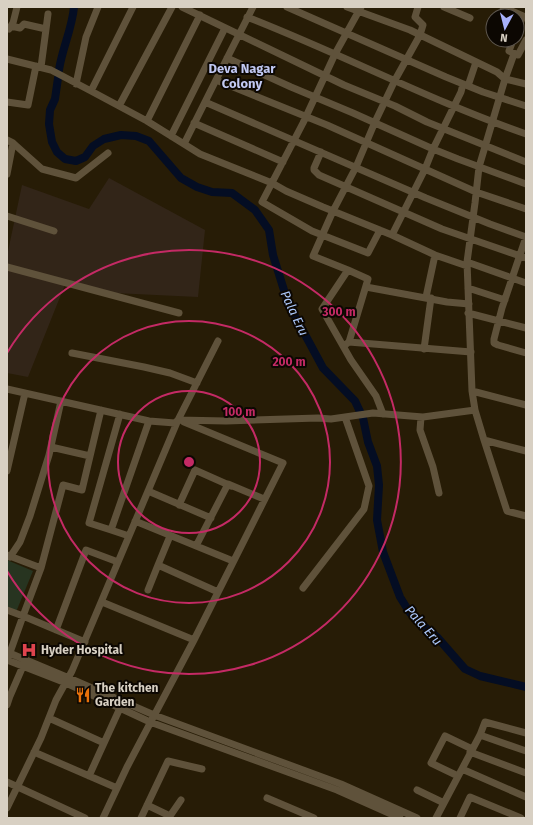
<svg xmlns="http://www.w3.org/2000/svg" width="533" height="825" font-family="'Fira Sans',sans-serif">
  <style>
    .education { fill: #322518 }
    .green { fill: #273420 }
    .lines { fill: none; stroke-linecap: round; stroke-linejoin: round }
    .river { stroke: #040d23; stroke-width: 8 }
    .minor { stroke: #5f523b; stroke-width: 7 }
    .ring { fill: none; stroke: #c42a65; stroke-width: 2 }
    .labels { text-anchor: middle; stroke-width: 4; stroke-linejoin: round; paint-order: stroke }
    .poi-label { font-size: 12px; font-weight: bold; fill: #d8d0c3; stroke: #0c0702; text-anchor: start }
    .neighbourhood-label { font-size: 13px; font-weight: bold; fill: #c1c8f2; stroke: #0c0702 }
    .water-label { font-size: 13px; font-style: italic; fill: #adc9fc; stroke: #0c0702 }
    .centre { fill: #c42a65; stroke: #0c0702; stroke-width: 2 }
    .ring-label { font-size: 12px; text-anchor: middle; font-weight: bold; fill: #c42a65; stroke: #0c0702; stroke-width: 4; stroke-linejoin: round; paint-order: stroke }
  </style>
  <rect width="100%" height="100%" fill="#271c06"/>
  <path class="education" d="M109 178 205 230 198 297 114 293 66 282 28 377 7 373V256L22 185 89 209Z"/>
  <path class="green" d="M7 560 33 571 16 612 7 607Z"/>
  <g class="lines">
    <path class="river" d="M59 70C62 49 72 29 74 7
      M58 78 55 99 50 110 49 124 52 142 57 152 65 159 76 161 85 157 93 146 104 139 121 135 136 136 149 141 181 178 197 187 212 192 232 193 255 210 269 230 273 255 288 303 323 368 355 401 363 418 368 442 377 466 379 485 377 520 383 552 400 597 410 613 419 622 437 637 465 669 480 676 526 687"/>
    <path class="minor" d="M182 7 344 85 395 106 427 122 526 162
      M253 7 216 80 327 125 476 192 526 209
      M287 7 446 77 483 92 526 106
      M347 7 410 30 497 72 505 79 526 84
      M361 7 335 54 303 123 262 202 312 231 368 253 380 230
      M444 7 470 18
      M503 7 523 16 517 31
      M247 17C342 54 431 101 526 134
      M11 26 20 28 24 24 46 29
      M9 29 13 23 17 7
      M513 40 509 51 518 55 526 40
      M7 59 51 70 91 91 133 7
      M41 67 48 14
      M216 80 184 144 200 154 272 183 286 191 323 207 392 235 425 169 433 149 353 113 291 87 227 58
      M76 84 86 37 98 7
      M463 84 461 92 433 149 458 159 526 184
      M468 86 476 62
      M91 91 147 121 184 144
      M7 102 28 105 36 66
      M205 102 426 198 490 224 526 237
      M119 106 172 7
      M147 121 200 15
      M194 123 283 162
      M171 136 225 28
      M7 140 13 143 7 174
      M13 143 42 169 76 178 108 153
      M321 152 314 168V170L319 175 442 229 526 258
      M7 216 54 231
      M392 235 435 255 467 266
      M526 237 502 308 494 339V343L498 345 526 353
      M467 262 526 283
      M7 267 179 313
      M366 287 447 302 469 304
      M468 288 505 300
      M426 297 435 255
      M468 313 526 328
      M349 342 471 352
      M345 345 349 342 368 279 348 270
      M424 349 431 298
      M72 353 144 367 170 373 197 383
      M7 389 149 421 175 423 178 420 226 421 318 418 331 419 373 413 423 417 475 410 484 440 526 451
      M472 391 467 262 475 203 479 167 505 79 514 54
      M475 410 472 391 526 405
      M383 414 376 396 351 360 322 309 348 270 313 256 333 211 356 167 375 122 395 80 420 35 423 25 415 17 418 7
      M421 417 420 430 433 467 439 493
      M484 440 507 511 526 516
      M51 447 90 456
      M7 471 25 393
      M148 491 211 518
      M179 505 195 470 231 486
      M135 521 233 561
      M111 530 89 523 120 414
      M129 536 111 530 149 421
      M170 536 158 565 218 592
      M196 546 228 484 264 499
      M7 555 41 568 23 616 85 642
      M10 557 20 542 30 516 49 455 61 401
      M41 568 63 485 82 490 101 410
      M303 588 364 509 369 486 345 417
      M148 590 158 565
      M102 602 194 640
      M7 610 23 616 8 658
      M56 630 86 550 118 562
      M7 652 69 678 154 715 341 784 417 818
      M7 660 66 683 150 722 337 790 400 818
      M7 705 10 696 23 666
      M49 718 104 743
      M480 735 526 751
      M34 752 117 788
      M470 752 526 773
      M462 769 526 797
      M89 776 120 708
      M458 776 431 763 445 736 472 749
      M7 782 85 818
      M417 790 444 803
      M267 798 314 818
      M147 805 170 816 181 800
      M7 808 41 738 56 700 72 671 178 420 218 341
      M103 818 127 767 194 640 283 463 184 422
      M141 818 168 761 202 769
      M436 818 480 735 485 722 526 733
      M460 818 470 797 521 818"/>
  </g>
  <g class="ring">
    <circle cx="189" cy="462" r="71"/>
    <circle cx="189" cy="462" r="141"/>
    <path d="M7 353A212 212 0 1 1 7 571"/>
  </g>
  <defs>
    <symbol id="hospital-bare" viewBox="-9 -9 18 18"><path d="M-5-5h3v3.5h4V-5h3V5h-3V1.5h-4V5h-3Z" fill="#e0444e" stroke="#0c0702" stroke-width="2.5" paint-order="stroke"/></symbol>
    <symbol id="restaurant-bare" viewBox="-9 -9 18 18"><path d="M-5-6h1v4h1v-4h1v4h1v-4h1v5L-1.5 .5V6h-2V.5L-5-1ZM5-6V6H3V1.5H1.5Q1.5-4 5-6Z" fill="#e8710a" stroke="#0c0702" stroke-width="2.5" paint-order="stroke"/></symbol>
  </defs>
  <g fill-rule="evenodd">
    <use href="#hospital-bare" x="18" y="639" width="22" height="22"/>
    <use href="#restaurant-bare" x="72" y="684" width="22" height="22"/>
  </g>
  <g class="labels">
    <g class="poi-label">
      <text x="41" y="654">Hyder Hospital</text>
      <text x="95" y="692">The kitchen<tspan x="95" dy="14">Garden</tspan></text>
    </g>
    <g class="neighbourhood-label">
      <text x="242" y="73">Deva Nagar<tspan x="242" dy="15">Colony</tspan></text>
    </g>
    <g class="water-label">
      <text transform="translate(295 313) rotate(65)" y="5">Pala Eru</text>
      <text transform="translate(424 625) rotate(48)" y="5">Pala Eru</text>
    </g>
  </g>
  <circle cx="189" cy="462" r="6" class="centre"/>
  <g class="ring-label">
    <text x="339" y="316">300 m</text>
    <text x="289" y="366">200 m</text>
    <text x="239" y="416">100 m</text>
  </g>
  <rect width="533" height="825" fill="none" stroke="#d8d0c3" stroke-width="16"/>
  <g transform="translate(505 28) rotate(187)"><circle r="19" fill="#0c0702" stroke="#5e574f"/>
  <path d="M0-3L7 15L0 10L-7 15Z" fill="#a7b1fc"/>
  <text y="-6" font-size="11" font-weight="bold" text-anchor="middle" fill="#d8d0c3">N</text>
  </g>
</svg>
